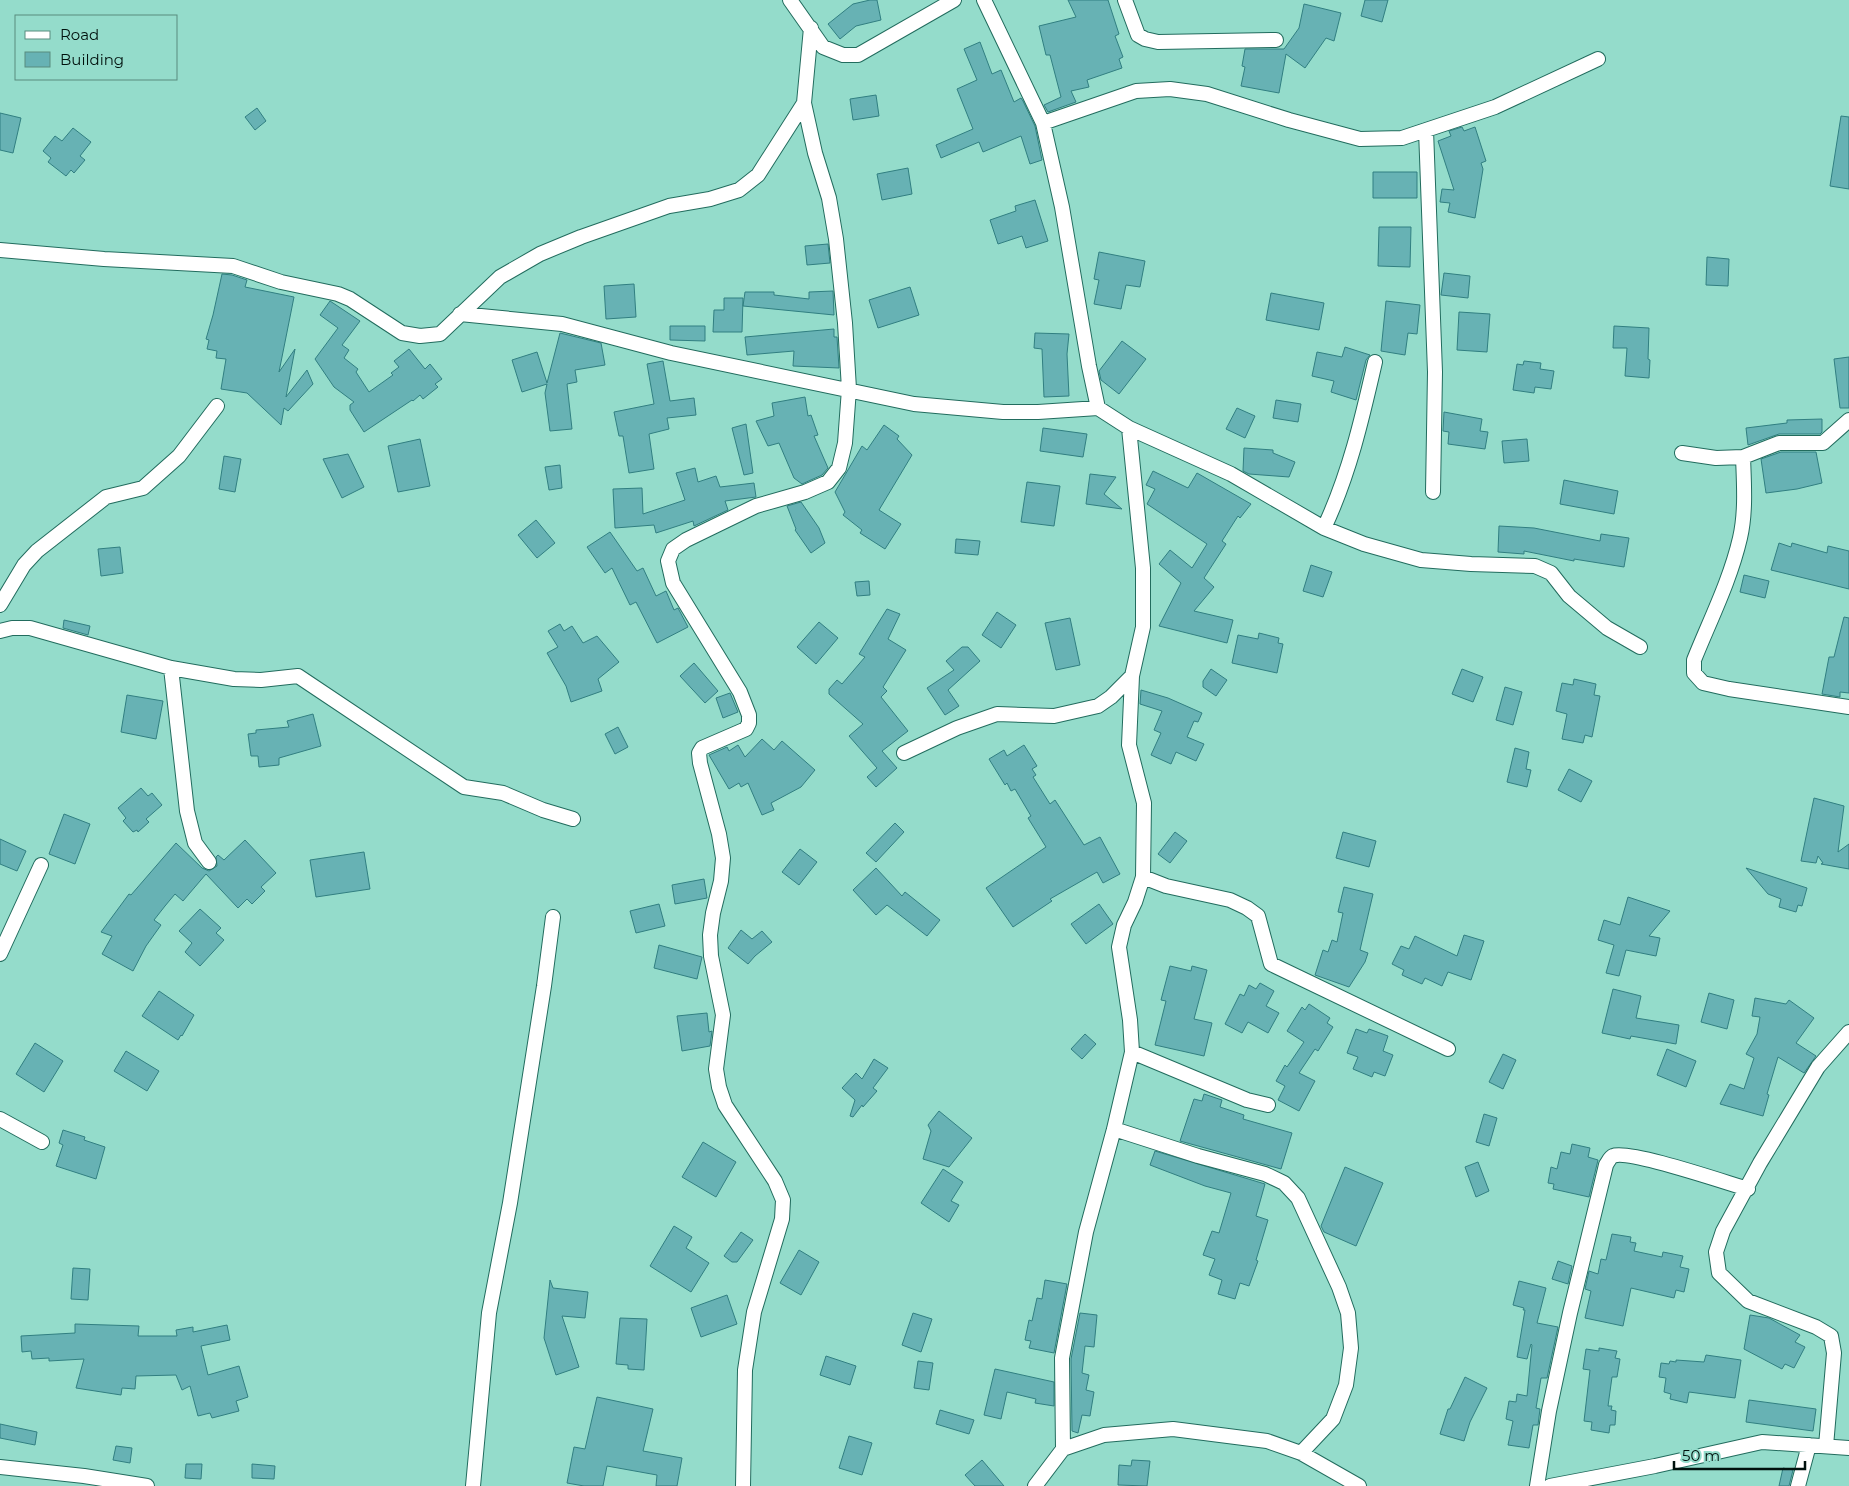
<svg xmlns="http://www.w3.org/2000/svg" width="1849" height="1486" font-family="Montserrat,sans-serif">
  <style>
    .building { fill: #67b2b4; stroke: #317f81 }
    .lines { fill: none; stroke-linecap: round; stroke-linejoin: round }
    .minor-casing { stroke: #226c5e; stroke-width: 16 }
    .minor { stroke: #fff; stroke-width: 14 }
  </style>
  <rect width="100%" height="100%" fill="#94dccb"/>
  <path class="building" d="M870 0H877L881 20 856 26 840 39 828 24 853 4Z
    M1068 0H1108L1119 34 1115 36 1123 57 1119 59 1122 68 1087 80 1089 87 1071 91 1076 102 1048 112 1044 105 1061 97 1050 55H1046L1039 26 1076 17Z
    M1365 0H1388L1382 22 1361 16Z
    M1304 4 1341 13 1334 41 1326 38 1305 68 1286 54 1279 93 1241 86 1245 67 1242 66 1245 49H1284L1299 28Z
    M980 42 992 74 1001 70 1014 102 1021 98 1023 101 1035 126 1042 160 1030 164 1021 136 983 152 979 142 941 158 936 145 973 129 957 89 977 80 964 49Z
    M876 95 879 116 853 120 850 99Z
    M257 108 266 121 255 130 245 117Z
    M0 113 21 118 13 153 0 150Z
    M1841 116 1849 117V189L1830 186Z
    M1462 127 1464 131 1475 127 1486 161 1481 163 1483 169 1475 218 1448 212 1450 203 1440 202 1442 189 1454 190 1438 141 1451 136 1449 131Z
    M73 128 91 142 80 156 85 160 74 173 71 170 66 176 48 162 51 158 43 151 55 136 62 141Z
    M908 168 912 194 882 200 877 174Z
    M1373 172H1417V198H1373Z
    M1035 200 1048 241 1026 248 1022 236 998 244 990 220 1016 211 1015 206Z
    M1379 227H1411L1410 267 1378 266Z
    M828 244 830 263 807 265 805 246Z
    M1099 252 1145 261 1140 287 1126 285 1121 309 1094 304 1099 280 1094 279Z
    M1707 257 1729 259 1728 286 1706 285Z
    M1444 273 1470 276 1468 298 1441 295Z
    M222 274 232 275 247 280 245 287 294 297 279 372 295 349 286 397 307 370 313 384 288 411 284 408 281 425 247 393 221 389 226 359 216 358 217 351 207 349 209 340 206 339 213 315Z
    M634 284 636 317 606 319 604 286Z
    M910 287 919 315 878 328 869 300Z
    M833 291 834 315 743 306 745 292H774V295L809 299V292Z
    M1271 293 1324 303 1319 330 1266 320Z
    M724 298H743L742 332H713L714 310H724Z
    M330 301 360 321 342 345 349 350 344 358 358 369 356 372 369 392 393 375 391 373 399 367 394 361 409 349 425 369 430 364 442 379 435 384 438 387 423 399 420 395 413 401 412 400 364 432 350 410V405L354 402 334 387 315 359 338 328 320 315Z
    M1386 301 1420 305 1417 334 1408 333 1405 355 1381 351Z
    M1459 312 1490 314 1487 352 1457 350Z
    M670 326H705V341L670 340Z
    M1614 326 1649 328 1648 359 1650 360 1649 378 1625 376 1627 348H1613Z
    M834 329V337H837L839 368 793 366 794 351 747 355 745 337Z
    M560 333 601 343 605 365 575 370 577 382 567 384 572 429 550 431 545 393 547 384 522 392 512 360 537 352 547 383Z
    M1035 333 1069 334 1067 354 1069 396 1044 397 1042 349 1034 348Z
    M1122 341 1146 359 1119 394 1101 380 1099 371Z
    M1345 347 1370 355 1366 360 1356 400 1331 392 1334 381 1312 376 1317 352 1342 357Z
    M1849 357V408H1840L1834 359Z
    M663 361 670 401 694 398 696 415 667 418 669 429 649 434 654 469 629 473 623 436H619L614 412 654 404 647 364Z
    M1524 361 1541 363 1540 369 1554 371 1551 389 1535 387 1534 393 1513 390 1517 364 1523 365Z
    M805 397 808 416 811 415 818 435 814 436 828 468 822 475 802 484 794 478 779 443 768 446 756 421 774 416 772 403Z
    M1276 400 1301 404 1298 422 1273 418Z
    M1237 408 1255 416 1245 438 1226 429Z
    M1444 412 1482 419 1480 431 1488 432 1485 449 1448 444 1449 432 1443 431Z
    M1822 419V432L1820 434H1779L1748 445 1746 428 1787 423V420Z
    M746 424 753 473 744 475 732 428Z
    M884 425 899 436 897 439 912 455 879 510 901 524 885 549 860 533 862 530 843 515 845 512 835 492 862 446 867 450Z
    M1043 428 1087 434 1083 457 1040 451Z
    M420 439 430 486 398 492 388 446Z
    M1527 439 1529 461 1504 463 1502 441Z
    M1244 448 1273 450V453L1295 462 1289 477 1249 474 1243 471Z
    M1781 452H1816L1822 483 1797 489 1766 493 1761 459Z
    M348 454 364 487 342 498 323 459Z
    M224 456 241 459 235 492 219 489Z
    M560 465 562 488 549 490 545 467Z
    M695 468 698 482 716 476 720 487 754 483 756 497 725 501 728 510 694 526 693 521 656 533 654 525 615 528 613 489 642 488 643 514 685 500 676 473Z
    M1153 471 1188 488 1197 473 1251 504 1240 518 1238 516 1222 541 1226 544 1204 578 1214 587 1194 611 1233 620 1227 643 1159 626 1181 583 1159 564 1170 550 1192 568 1207 544 1147 504 1155 489 1146 485Z
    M1090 474 1116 477 1104 494 1122 509 1086 504Z
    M1564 480 1618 491 1614 514 1560 504Z
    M1027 482 1060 486 1054 526 1021 522Z
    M801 502 819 528 825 543 811 553 795 530 796 529 787 506Z
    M536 520 555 543 537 558 518 535Z
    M1499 526 1534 528 1600 541 1601 534 1629 538 1624 567 1574 559V561L1524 551V554L1498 552Z
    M610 532 637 571 643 568 656 596 666 591 674 610 678 608 688 627 657 643 636 602 630 605 612 568 605 573 587 547Z
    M956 539 980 541 978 555 955 553Z
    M1779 543 1791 547 1792 543 1827 553 1828 546 1849 551V589L1771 570Z
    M120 547 123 573 101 576 98 549Z
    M1311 565 1332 572 1323 597 1303 591Z
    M1744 575 1769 581 1765 598 1740 592Z
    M869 581 870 595 857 596 855 582Z
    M887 609 900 614 888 639 906 650 883 687 887 691 881 697 908 731 882 751 897 768 876 787 867 777 877 768 849 736 863 724 829 694V689L837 680 842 684 865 657 859 654Z
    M997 612 1016 625 1001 648 982 635Z
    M1844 617 1849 618V693L1840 692V697L1822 694 1829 657H1834Z
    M1070 618 1080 665 1056 670 1045 623Z
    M64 620 90 626 88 635 63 628Z
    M819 622 838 638 816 664 797 647Z
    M560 624 564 631 572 626 583 643 597 636 619 662 598 679 602 691 571 702 566 686 547 653 558 647 548 631Z
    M1259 633 1279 638 1278 643 1283 644 1277 673 1232 663 1238 635 1258 639Z
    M962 647H968L980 661 948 690 959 706 945 715 927 688 954 670 946 661Z
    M694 663 718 691 705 703 680 676Z
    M1211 669 1227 680 1216 696 1203 687V681Z
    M1462 669 1483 677 1473 702 1452 694Z
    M1574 679 1596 684 1594 695 1600 696 1592 737 1585 735 1583 743 1562 739 1567 714 1556 711 1562 683 1573 685Z
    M1505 687 1522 692 1513 725 1496 720Z
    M1141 690 1168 698 1202 713 1198 722 1194 721 1187 737 1204 744 1196 761 1176 752 1171 764 1151 755 1161 733 1154 730 1162 711 1140 704Z
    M730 693 738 712 723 718 716 698Z
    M127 695 163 701 156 739 121 732Z
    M313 714 321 746 279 758V765L259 767 258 756H251L248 734 256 733V730L289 727 287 721Z
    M618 727 628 747 615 754 605 734Z
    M762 739 774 750 782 741 815 770 801 787 771 803 774 810 762 815 748 783 741 787 739 783 729 789 709 755 727 747 729 751 738 745 745 757Z
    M1024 745 1037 766 1032 769 1036 775 1033 777 1050 804 1055 800 1084 845 1100 837 1120 874 1103 883 1097 872 1050 899 1052 901 1013 927 986 888 1046 847 1028 818 1031 816 1015 789 1011 791 1007 783 1005 785 989 759 1004 750 1007 756Z
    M1515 748 1529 752 1526 769 1531 770 1527 787 1507 782Z
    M1569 769 1592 781 1581 802 1558 790Z
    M141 788 148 796 152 793 162 805 146 819 149 822 138 832 137 830 133 832 123 821 126 818 118 808Z
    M1814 798 1844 806 1838 852 1849 844V869L1821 864 1823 863 1818 856 1816 863 1801 861Z
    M64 814 90 824 75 864 49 854Z
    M895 823 904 832 876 862 866 853Z
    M1175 832 1187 841 1170 863 1158 854Z
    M1343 832 1376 841 1369 867 1336 858Z
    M0 839 26 851 17 871 0 864Z
    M245 840 276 873 261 887 265 891 252 904 247 899 238 908 206 874 183 901 175 894 165 906 154 920 161 925 146 946 133 971 102 954 112 936 101 932 129 894 131 895 176 843 202 868 209 871 217 866 216 857 218 855 224 860Z
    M800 849 817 862 799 885 782 872Z
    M364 852 370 889 316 897 310 860Z
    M876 868 902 896 905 892 940 920 927 936 887 905 876 915 853 890Z
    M1746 868 1807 888 1802 906 1798 905 1796 912 1779 907 1781 899 1768 894Z
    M704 879 707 898 675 904 672 885Z
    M1344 887 1373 894 1360 950 1368 953 1365 962 1349 987 1315 975 1323 950 1328 952 1332 940 1337 942 1343 913 1338 912Z
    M1628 897 1670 911 1649 936 1660 938 1656 956 1626 950 1619 976 1606 973 1614 945 1598 940 1604 920 1620 925Z
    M659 904 665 926 636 933 630 911Z
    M1099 904 1113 924 1086 944 1071 924Z
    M200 909 221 928 216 933 224 940 200 966 185 952 192 943 179 931Z
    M741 930 752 939 762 931 772 942 755 956 748 964 728 948Z
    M1464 935 1484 941 1471 980 1448 972 1442 986 1425 978 1422 984 1402 975 1404 970 1392 964 1401 946 1409 949 1415 936 1457 956Z
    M659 945 702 957 697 979 654 968Z
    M1170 966 1191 971 1192 966 1207 970 1194 1019 1212 1023 1204 1056 1155 1045 1166 1001 1161 1000Z
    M1260 983 1274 991 1266 1006 1279 1013 1268 1033 1248 1022 1242 1033 1225 1024 1240 994 1244 996 1249 985 1256 989Z
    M1613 989 1641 996 1636 1018 1679 1025 1676 1044 1631 1036 1630 1039 1602 1033Z
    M159 991 194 1015 182 1036 181 1035 178 1040 142 1016Z
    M1709 993 1734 1000 1727 1029 1701 1022Z
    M1755 998 1786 1004 1789 1000 1814 1018 1796 1043 1816 1056 1804 1073 1778 1057 1767 1094 1769 1095 1763 1116 1720 1104 1730 1084 1744 1089 1754 1058 1746 1054 1757 1034 1760 1017 1752 1016Z
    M1309 1004 1330 1018 1327 1023 1333 1027 1318 1051 1315 1049 1299 1073 1315 1081 1299 1111 1278 1100 1285 1086 1276 1081 1285 1065 1287 1067 1304 1042 1287 1031 1302 1007 1305 1010Z
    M707 1013 709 1032 712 1031 710 1046 682 1051 677 1016Z
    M1356 1029 1367 1033 1369 1029 1388 1036 1383 1051 1393 1055 1385 1076 1374 1072 1372 1077 1353 1069 1358 1057 1347 1053Z
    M1085 1034 1096 1044 1082 1059 1071 1049Z
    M35 1043 63 1061 44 1092 16 1074Z
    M1667 1049 1696 1061 1686 1087 1657 1075Z
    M126 1051 159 1071 147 1091 114 1071Z
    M1503 1054 1516 1060 1503 1089 1489 1082Z
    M874 1059 888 1068 873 1088 877 1091 863 1107 862 1105 853 1117 850 1116 855 1100 842 1088 856 1073 862 1079Z
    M1204 1094 1222 1100 1220 1107 1244 1115 1243 1119 1292 1133 1281 1169 1180 1141 1194 1099 1202 1101Z
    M939 1111 972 1138 949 1167 923 1159 931 1131 928 1125Z
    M1484 1114 1497 1118 1489 1146 1476 1142Z
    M63 1130 85 1137 84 1140 105 1147 96 1179 56 1166 63 1145 59 1143Z
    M703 1142 736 1162 716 1197 682 1177Z
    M1572 1144 1590 1148 1588 1157 1598 1160 1589 1197 1553 1189 1554 1184 1548 1183 1551 1167 1557 1169 1561 1152 1570 1154Z
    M1155 1151 1265 1184 1256 1216 1268 1220 1256 1260 1258 1261 1249 1286 1240 1283 1235 1299 1218 1294 1222 1280 1209 1275 1215 1259 1203 1255 1212 1231 1219 1233 1231 1193 1205 1186 1150 1165Z
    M1478 1162 1489 1191 1476 1197 1465 1167Z
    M1345 1167 1383 1183 1356 1246 1324 1232 1321 1226Z
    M943 1169 963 1182 951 1201 959 1205 949 1222 921 1203Z
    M674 1226 692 1237 686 1248 709 1263 691 1292 650 1266Z
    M741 1232 753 1240 737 1262H732L724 1256Z
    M1612 1234 1631 1237 1630 1242 1636 1243 1634 1251 1662 1257 1663 1252 1683 1256 1680 1267 1689 1269 1684 1292 1676 1290 1674 1298 1631 1288 1623 1326 1585 1318 1591 1291 1585 1289 1589 1271 1598 1274 1601 1259 1606 1260Z
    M799 1250 819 1262 801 1295 780 1283Z
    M1558 1261 1572 1266 1568 1284 1552 1279Z
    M73 1268 90 1269 88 1300 71 1299Z
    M550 1280 553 1288 588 1292 585 1318 562 1316 579 1367 556 1375 544 1338Z
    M1045 1280 1067 1284 1054 1353 1029 1348 1031 1341 1025 1340 1029 1320 1032 1321 1037 1298 1042 1299Z
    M1519 1281 1546 1288 1537 1323 1558 1327 1547 1378H1541L1536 1408 1540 1409 1538 1425H1533L1529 1448 1508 1445 1513 1421 1506 1419 1509 1401 1516 1402 1517 1394 1527 1396 1532 1345 1531 1344 1527 1359 1517 1357 1525 1310H1523L1524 1308 1513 1305Z
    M727 1295 737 1324 701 1337 691 1308Z
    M913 1313 932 1319 921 1352 902 1345Z
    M1080 1313 1097 1315 1094 1347 1085 1346 1082 1373 1089 1375 1086 1390 1094 1392 1090 1416 1082 1415 1078 1433 1072 1431 1071 1359Z
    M1750 1315 1769 1318 1800 1335 1795 1342 1805 1347 1794 1368 1785 1364 1782 1369 1744 1349Z
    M620 1318 647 1319 644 1370 628 1369V1365L616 1364Z
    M75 1324 139 1326 138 1336H177L176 1330 193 1327V1332L227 1325 230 1340 201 1346 208 1375 239 1366 248 1397 236 1401 239 1411 212 1418 210 1413 198 1416 190 1386 182 1390 176 1375 136 1376 135 1389 122 1388 121 1395 76 1388 84 1359 49 1361V1358L32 1359 31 1351 22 1352 21 1336 75 1333Z
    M1599 1348 1617 1351 1615 1358 1620 1359 1617 1377H1612L1608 1406H1612L1611 1410 1616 1411 1615 1425H1610L1609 1433 1591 1430 1592 1422 1584 1421 1590 1370 1583 1369 1586 1349 1599 1351Z
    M1706 1355 1741 1360 1735 1398 1689 1392 1687 1403 1670 1399 1671 1394 1664 1392 1666 1378 1659 1377 1661 1363 1669 1364 1670 1361 1676 1362V1360L1704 1362Z
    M826 1356 856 1366 850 1385 820 1375Z
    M918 1361 933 1363 929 1390 914 1388Z
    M995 1369 1054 1382V1406L1035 1403 1036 1399 1007 1392 1001 1419 984 1415Z
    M1465 1377 1487 1388 1470 1422 1464 1441 1440 1434 1448 1409H1450Z
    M597 1397 653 1409 643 1451 682 1458 677 1486H656L657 1475 607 1466 603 1486H584L567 1483 574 1447 585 1449Z
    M1749 1400 1816 1409 1813 1431 1746 1422Z
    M940 1410 974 1420 969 1434 936 1424Z
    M0 1424 37 1432 35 1445 0 1438Z
    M849 1436 872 1443 862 1475 839 1468Z
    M116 1446 132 1448 130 1463 113 1460Z
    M982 1460 1004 1486H975L965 1475Z
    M1132 1460 1150 1461 1147 1486 1118 1485 1119 1465 1131 1466Z
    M186 1464H202L201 1479 185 1478Z
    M252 1464 275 1466 274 1479 252 1478Z
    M1783 1468 1793 1470 1789 1486H1779Z"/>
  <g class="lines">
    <defs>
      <path id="minor" d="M790 0 823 47 843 55H858L954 0
        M984 0 1043 123 1062 207 1089 366 1098 408 1129 428 1231 474 1324 528 1364 544 1421 560 1471 564 1535 566 1551 573 1569 596 1607 628 1640 647
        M1125 0 1138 35 1145 39 1158 42 1276 40
        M1043 123 1136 91 1170 89 1207 94 1289 120 1360 139 1402 138 1495 107 1598 59
        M1426 130 1435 372 1433 492
        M0 250 104 259 233 266 281 282 338 294 350 299 402 333 420 336 440 334 500 277 540 254 581 237 669 206 710 199 739 190 758 175 804 103
        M460 314 562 324 671 353 914 404 1003 412H1038L1098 408
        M1682 453 1716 458 1743 457 1779 443H1823L1849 420
        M1743 457C1744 484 1746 512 1740 538 1730 581 1710 620 1694 660V673L1703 683 1729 689 1849 707
        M1324 528C1349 475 1362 419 1375 362
        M0 605 24 565 37 551 106 497 143 488 179 456 217 406
        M0 631 12 628H30L171 668 234 679 261 680 298 676 464 787 503 793 543 810 573 819
        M171 668 187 811 195 843 209 862
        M904 753 957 728 997 714 1054 716 1098 706 1111 697 1132 676
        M1143 877 1166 886 1230 900 1247 908 1258 916 1271 964 1448 1049
        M0 954 41 865
        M1132 1052 1247 1100 1268 1105
        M0 1119 42 1142
        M1114 1129 1198 1156 1265 1174 1284 1183 1298 1198 1339 1287 1348 1313 1351 1348 1346 1385 1333 1419 1301 1453
        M1826 1446 1834 1353 1831 1336 1816 1327 1748 1301 1719 1273 1716 1252 1723 1231 1760 1163 1818 1067 1849 1032
        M1063 1449 1062 1358 1086 1232 1114 1129 1132 1052 1130 1020 1119 947 1124 925 1135 902 1143 877 1144 803 1129 745 1132 676 1143 627V568L1129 428
        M0 1467 84 1476 147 1486
        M473 1486 489 1313 510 1203 544 986 553 917
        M743 1486 745 1370 754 1312 782 1219 783 1200 775 1181 725 1105 719 1087 716 1069 723 1015 711 956 710 935 713 913 721 881 723 858 719 834 700 763 699 753 702 748 746 729 749 723V715L740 692 673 583 668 561 673 549 686 540 756 506 805 492 828 482 839 468 845 443 849 389 845 323 836 239 829 198 815 153 804 103 811 28
        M1035 1486 1063 1449 1104 1435 1173 1429 1267 1441 1301 1453 1359 1486
        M1537 1486 1549 1411 1570 1313 1606 1165C1608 1162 1610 1157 1613 1156 1628 1149 1727 1183 1748 1189
        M1550 1486 1655 1466 1762 1442 1849 1448
        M1798 1486 1809 1445"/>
    </defs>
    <use href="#minor" class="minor-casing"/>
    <use href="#minor" class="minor"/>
  </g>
  <rect x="15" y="15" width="162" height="65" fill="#94dccb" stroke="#598b7f"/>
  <rect x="25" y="31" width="25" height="8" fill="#ffffff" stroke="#598b7f"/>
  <text x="60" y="40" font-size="15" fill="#00110d">Road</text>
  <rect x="25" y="52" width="25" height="15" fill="#67b2b4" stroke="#598b7f"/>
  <text x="60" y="65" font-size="15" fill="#00110d">Building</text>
  <path d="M1674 1461v8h131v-8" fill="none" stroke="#00110d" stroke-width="2.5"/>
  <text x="1682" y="1461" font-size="15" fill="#00110d" stroke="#94dccb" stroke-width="4" paint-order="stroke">50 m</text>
</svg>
